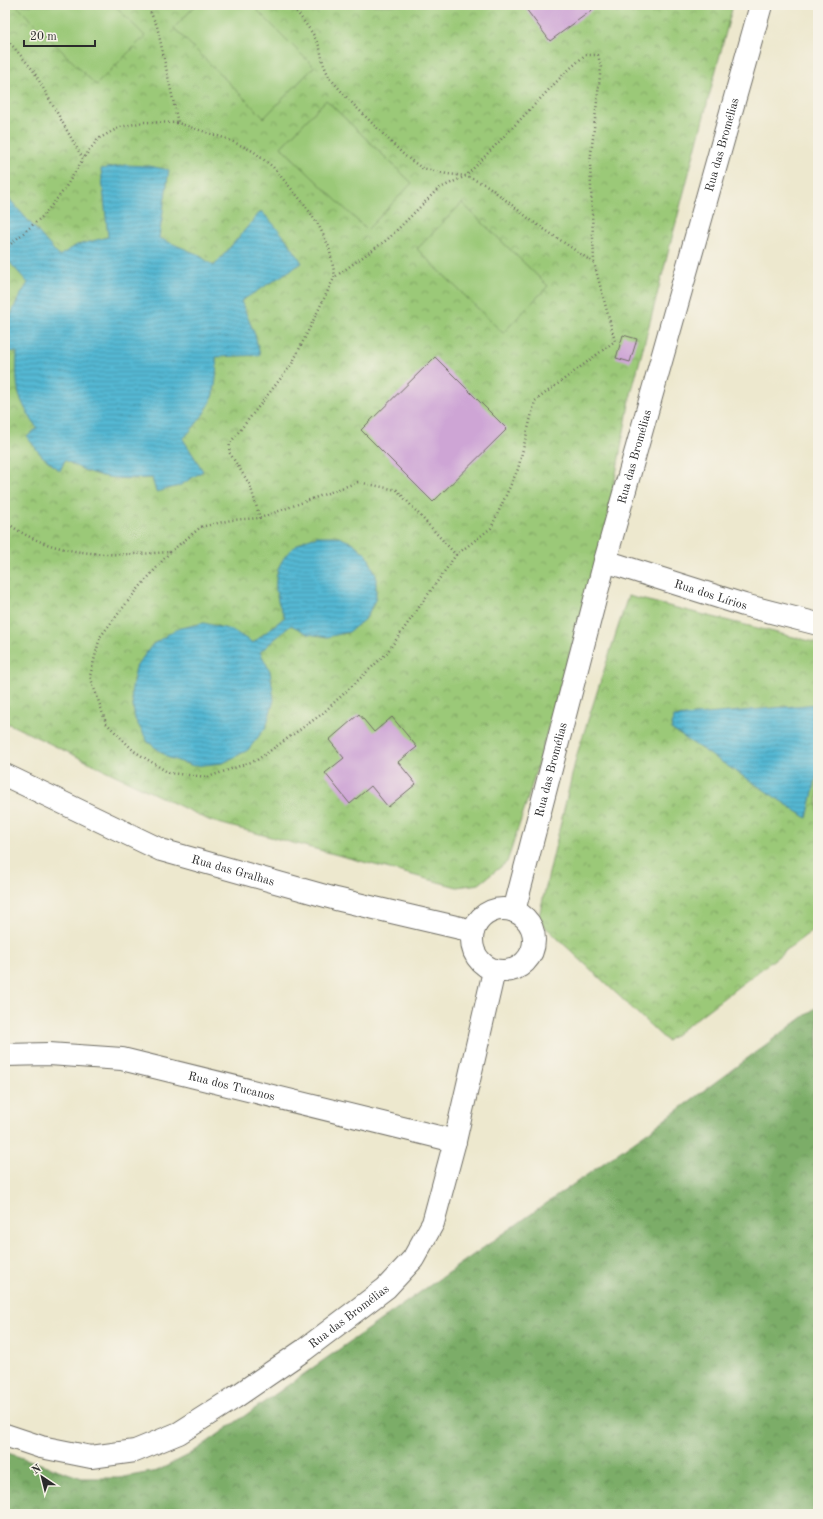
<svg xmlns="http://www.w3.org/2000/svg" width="823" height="1519" font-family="'Old Standard TT',serif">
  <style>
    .forest { fill: url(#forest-crowns); stroke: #546c4a }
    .park { fill: url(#park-crowns); stroke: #637a52 }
    .garden { fill: #9bc978; stroke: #637a52 }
    .water { fill: url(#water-rules); stroke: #40727f }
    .building { fill: #cea5d5 }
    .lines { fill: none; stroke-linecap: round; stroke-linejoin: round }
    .minor-casing { stroke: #6f6d64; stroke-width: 24 }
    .path { stroke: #6f6d64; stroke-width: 2.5; stroke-dasharray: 1 3; stroke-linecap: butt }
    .minor { stroke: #fff; stroke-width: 22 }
    .labels { text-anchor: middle; stroke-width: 3; stroke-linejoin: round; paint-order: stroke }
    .street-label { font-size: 12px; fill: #2b2b2b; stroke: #f7f3e8 }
  </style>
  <defs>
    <pattern id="forest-crowns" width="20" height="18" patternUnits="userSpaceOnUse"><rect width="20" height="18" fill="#7cad68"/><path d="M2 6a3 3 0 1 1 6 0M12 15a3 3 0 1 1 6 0" fill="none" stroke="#668d56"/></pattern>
    <pattern id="park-crowns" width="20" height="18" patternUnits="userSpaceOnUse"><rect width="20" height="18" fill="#9bc978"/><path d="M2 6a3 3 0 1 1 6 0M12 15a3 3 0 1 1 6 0" fill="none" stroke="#7fa363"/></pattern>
    <pattern id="water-rules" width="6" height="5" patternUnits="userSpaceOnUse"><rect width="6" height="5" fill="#54b8d3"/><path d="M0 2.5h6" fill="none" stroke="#4696ab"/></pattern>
  </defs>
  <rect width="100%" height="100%" fill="#f7f3e8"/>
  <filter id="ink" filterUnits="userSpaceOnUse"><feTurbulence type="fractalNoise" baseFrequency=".025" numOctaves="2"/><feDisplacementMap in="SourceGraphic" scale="8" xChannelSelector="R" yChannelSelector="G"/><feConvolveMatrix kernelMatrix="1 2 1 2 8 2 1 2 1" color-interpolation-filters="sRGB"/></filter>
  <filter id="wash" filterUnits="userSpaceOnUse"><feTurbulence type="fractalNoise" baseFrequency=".012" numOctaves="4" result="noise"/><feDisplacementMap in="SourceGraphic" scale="16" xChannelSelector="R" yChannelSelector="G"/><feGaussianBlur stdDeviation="0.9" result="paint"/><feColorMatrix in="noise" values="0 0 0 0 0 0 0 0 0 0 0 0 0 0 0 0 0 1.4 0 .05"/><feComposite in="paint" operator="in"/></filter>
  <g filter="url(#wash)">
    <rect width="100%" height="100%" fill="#ede8ce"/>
    <path class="forest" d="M818 1006V1514H5V1452L82 1478H119L157 1471 189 1455 652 1129Z"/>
    <path class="park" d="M5 5H733L631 394 606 527 529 795 507 862 479 884 457 887 211 821 5 722Z
      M628 596 818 643V926L667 1041 538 920 577 754Z"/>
    <path class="garden" d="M16 5H114L145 36 96 85Z
      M196 5H252L314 67 264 118 174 28Z
      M326 100 412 183 367 230 281 147Z
      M462 203 548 286 503 333 417 249Z"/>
    <path class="water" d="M126 165 149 166 169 170 159 238 197 254 214 266 261 211C277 227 291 244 302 263L241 301 255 335 260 355 216 357C219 395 208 412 183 439L203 471 179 486 156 492 152 478C117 480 96 479 65 460L60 471 41 455 27 437 37 428C16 396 16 390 17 352L5 351C5 323 13 306 28 283L5 257V194L59 256 77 245 108 237 101 169Z
      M317 536H336L353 543 367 555 376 575V598L366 618 349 632 327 637 308 634 291 625 260 652 270 671 274 700 266 727 248 750 223 763 194 766 169 758 148 742 135 719 131 693 136 667 152 645 176 629 204 623 232 630 253 643 285 617C270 591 272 560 300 543 305 539 312 538 317 536Z
      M818 704V770L807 818 671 729 674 717Z"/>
    <g id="blocks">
      <path class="building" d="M523 5H589L592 10 550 41Z
        M623 335 637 339 630 362 616 358Z
        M435 357 507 429 433 502 361 430Z
        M359 714 374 732 392 717 417 747 398 762 416 784 388 807 371 786 350 804 325 773 344 758 329 740Z"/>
    </g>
  </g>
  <g filter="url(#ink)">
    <use href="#blocks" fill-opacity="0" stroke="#6f6d64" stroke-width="1"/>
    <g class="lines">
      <defs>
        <g id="minor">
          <path id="s1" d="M605 561 744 605 818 624"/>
          <path id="s2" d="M5 775 161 850 336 899 473 931"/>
          <circle cx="503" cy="940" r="31"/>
          <path id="s3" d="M514 911 605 561 761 5"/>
          <path id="s4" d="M5 1055 49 1054 122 1059 455 1141"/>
          <path id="s5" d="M5 1435 41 1447 91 1457 135 1451 179 1433 234 1398 304 1350 386 1288 413 1259 433 1223 455 1141 494 971"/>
        </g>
      </defs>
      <use href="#minor" class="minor-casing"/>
      <path class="path" d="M147 5 157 26 178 123
        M292 5 313 34 320 48 323 63 329 77 349 100 405 156 422 168 447 174 466 176 488 186 532 221 594 263 615 341 535 401 518 469 491 528 456 555
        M5 37 33 70 83 159 98 139 120 127 144 122 178 123 227 139 253 151 273 167 305 205 319 226 329 247 335 276 292 364 230 443 229 452 250 485 260 518 358 482 397 490 456 555 386 654 322 714 257 760 208 777 169 773 134 751 106 723 90 676 100 637 133 595 170 552C113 556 52 559 5 521
        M5 249 43 216 64 190 83 159
        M336 276 388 239 438 189 466 176 563 75 585 55H598L601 67 590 163 594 262
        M170 552 201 527 231 520 260 518"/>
      <use href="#minor" class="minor"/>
    </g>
  </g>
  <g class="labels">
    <g class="street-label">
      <text dy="4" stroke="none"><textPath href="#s3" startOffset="794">Rua das Bromélias</textPath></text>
      <text dy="4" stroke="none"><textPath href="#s3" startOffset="470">Rua das Bromélias</textPath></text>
      <text dy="4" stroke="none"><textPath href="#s1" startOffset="111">Rua dos Lírios</textPath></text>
      <text dy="4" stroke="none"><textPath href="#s3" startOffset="146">Rua das Bromélias</textPath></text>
      <text dy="4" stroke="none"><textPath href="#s2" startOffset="248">Rua das Gralhas</textPath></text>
      <text dy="4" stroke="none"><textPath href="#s4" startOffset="230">Rua dos Tucanos</textPath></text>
      <text dy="4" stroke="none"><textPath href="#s5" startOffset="387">Rua das Bromélias</textPath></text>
    </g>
  </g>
  <rect width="823" height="1519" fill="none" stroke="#f7f3e8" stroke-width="20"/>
  <g transform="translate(42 1477) rotate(325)" stroke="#f7f3e8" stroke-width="3" paint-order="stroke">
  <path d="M0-3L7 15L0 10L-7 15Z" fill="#2b2b2b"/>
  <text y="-6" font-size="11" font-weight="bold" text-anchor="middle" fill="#2b2b2b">N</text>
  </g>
  <path d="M24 40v6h71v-6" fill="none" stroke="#2b2b2b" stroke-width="2"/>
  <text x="30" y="40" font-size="12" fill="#2b2b2b" stroke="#f7f3e8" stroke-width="3" paint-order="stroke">20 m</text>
</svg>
